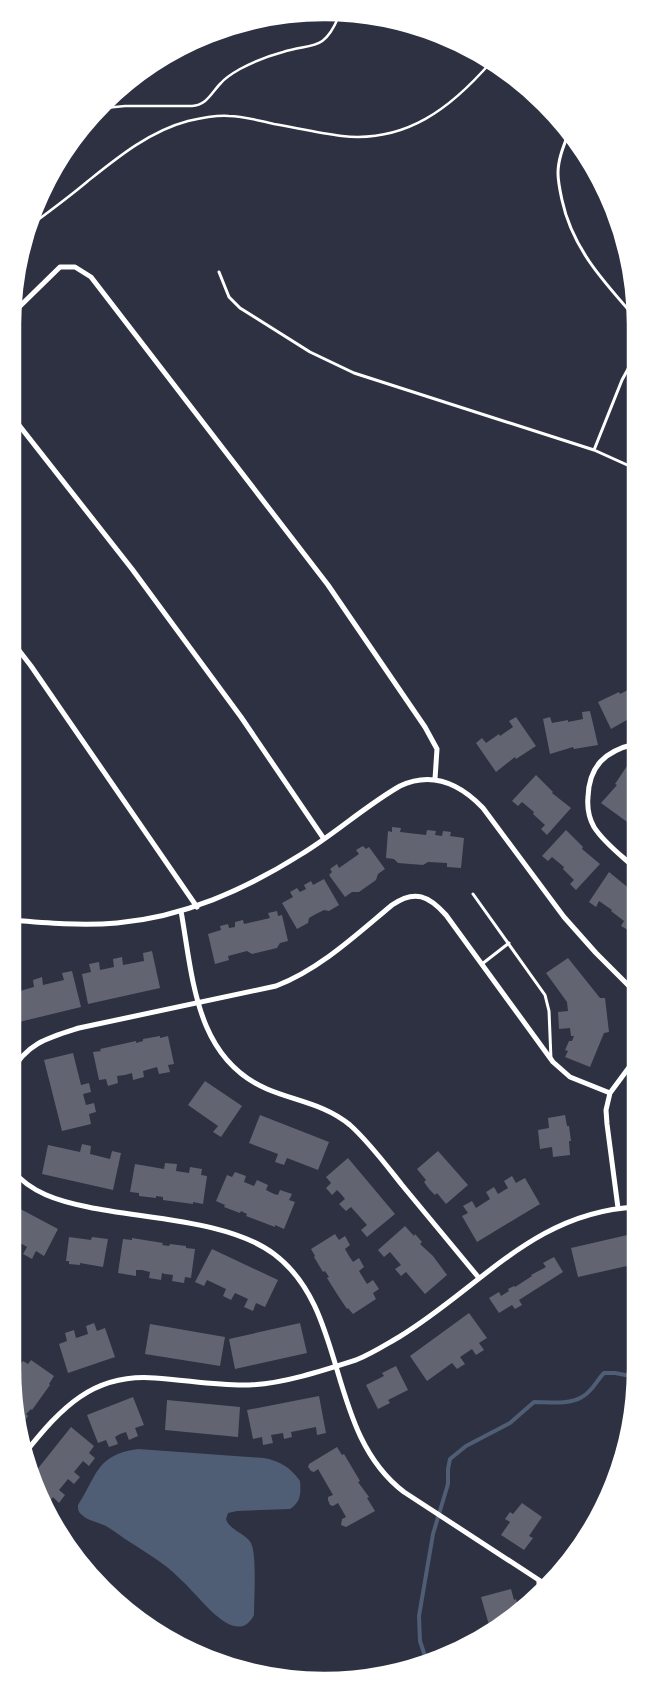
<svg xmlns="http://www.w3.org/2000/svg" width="648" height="1693" font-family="Karla,sans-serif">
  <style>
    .water { fill: #4f5d75 }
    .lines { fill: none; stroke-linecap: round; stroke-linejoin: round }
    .stream { stroke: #4f5d75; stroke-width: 4 }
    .building { fill: #626471 }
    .path { stroke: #fff; stroke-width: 2.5 }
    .service { stroke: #fff; stroke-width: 3 }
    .minor { stroke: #fff; stroke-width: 5 }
    .rim { fill: none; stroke: #fff; stroke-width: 2.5 }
  </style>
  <rect width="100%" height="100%" fill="#2d3142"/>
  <path class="water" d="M138 1449 264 1458C280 1461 290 1467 300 1481 301 1494 301 1502 290 1509L237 1511 228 1513 226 1519C229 1530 245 1533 251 1543 257 1554 254 1601 254 1615 238 1647 205 1604 192 1591 184 1582 176 1575 167 1567 154 1557 139 1548 125 1539 119 1535 113 1530 106 1526 98 1522 88 1521 82 1515 78 1512 78 1509 78 1505 98 1474 96 1455 138 1449Z"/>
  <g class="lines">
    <path class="stream" d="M426 1659 420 1641 419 1616 433 1534 448 1484V1469L450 1459 466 1446 510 1423 534 1402C549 1402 569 1405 582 1397 592 1392 597 1380 604 1373H615L636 1377"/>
  </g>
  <path class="building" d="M635 679V717L632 719V717L611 729 598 702 619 692 620 694 634 687 632 681Z
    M590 711 598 745 574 749 573 747 550 754 543 719 550 717 552 723 568 720V722L583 719 582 712Z
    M516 717 536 746 516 759 515 757 496 772 476 743 482 738 486 743 499 734 500 736 513 727 509 721Z
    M629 763 635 768V806L630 814 635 818 630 824 601 803 617 785 615 784Z
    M536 775 553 792 552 793 571 808 547 835 541 829 545 825 533 814 534 812 522 802 518 806 512 801Z
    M392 827 401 828 400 832 426 835 427 830 436 831 435 835 442 836 443 831 451 832 450 836 464 838 461 868 447 867V863L428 862 423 865 398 863 394 859 386 858 388 831 392 832Z
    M566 830 583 847 582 849 600 864 576 890 570 884 574 880 563 869 564 867 552 857 548 861 542 856Z
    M363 846 366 849 369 847 385 869 378 874 376 880 359 892H352L345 897 329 875 332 872 330 869 337 864 339 868 359 854 356 850Z
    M609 872 636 894V919L628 930 621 926 624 921 611 911 612 910 599 901 596 907 589 902Z
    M324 879 339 905 329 911 324 910 316 914 309 918 308 923 297 929 282 903 293 897 290 892 297 888 300 892 306 889 304 885 311 881 313 885Z
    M277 911 278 916 282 915 288 941 280 943 277 948 252 954 247 951 228 956 229 960 215 964 208 934 221 930 220 926 228 924 229 928 235 927V922L243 920 244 924 270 918 268 913Z
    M152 951 160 988 88 1004 82 974 91 972 89 964 99 962 100 970 114 967 113 959 122 957 123 965 144 961 143 953Z
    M568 958 600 998H605L609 1032 604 1033 590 1067 565 1057 568 1051 565 1050 569 1041H572L574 1036H571L570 1028 559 1029 558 1012 568 1011 567 1002 546 973Z
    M72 971 81 1007 11 1024V985L19 983 20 991 34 987 33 980 42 977 43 985 64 980 62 973Z
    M160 1036V1038L168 1036 174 1064 168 1065 170 1072 159 1074 157 1067 143 1071 144 1077 133 1080 132 1073 125 1075 117 1076 118 1083 108 1086 106 1079 99 1080 93 1052 101 1051 100 1049 136 1041V1043L143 1041V1039Z
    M73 1053 81 1085 89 1083 91 1092 83 1094 86 1105 94 1103 96 1112 89 1114 91 1124 62 1131 44 1060Z
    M205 1081 242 1106 221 1137 213 1132 218 1126 188 1105Z
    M260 1115 329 1142 318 1170 287 1158 284 1165 275 1162 278 1154 249 1143Z
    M565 1115 567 1126H569L571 1141H569L570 1155 553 1157 552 1147 540 1149 538 1130 549 1128 548 1118Z
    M82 1144 91 1146 90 1154 110 1159 112 1151 121 1153 113 1190 42 1174 48 1145 80 1152Z
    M438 1151 468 1185 446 1204 437 1193 435 1195 429 1189 424 1182 426 1180 417 1169Z
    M348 1158 395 1214 367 1237 361 1230 367 1225 351 1207 346 1211 339 1204 345 1199 341 1194 337 1190 332 1195 326 1188 331 1183 326 1177Z
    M165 1163 177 1164 176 1171 189 1173 190 1167 202 1169 201 1175 207 1176 203 1204 193 1202V1204L163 1200V1197L156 1196V1198L139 1196V1193L130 1192 135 1164 164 1169Z
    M235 1172 246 1176 244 1182 254 1186 257 1180 268 1185 266 1190 274 1194 278 1195 280 1190 292 1194 289 1200 295 1202 284 1229 275 1225V1227L246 1216 247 1214 241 1211 240 1213 224 1207 225 1205 216 1201 227 1175 232 1177Z
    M512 1176 516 1183 525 1178 540 1204 477 1242 462 1216 468 1213 463 1206 472 1201 476 1208 490 1199 486 1192 494 1187 498 1194 508 1188 504 1181Z
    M11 1204 58 1229 44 1256 36 1251 32 1259 23 1254 27 1247 15 1240 11 1246Z
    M405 1226 414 1236 415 1234 422 1242 420 1244 433 1256 447 1275 425 1294 406 1272 401 1276 395 1269 401 1265 390 1252 384 1257 378 1250Z
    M636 1233V1264L578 1277 571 1248Z
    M335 1234 339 1240 345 1236 350 1245 345 1249 349 1256 353 1262 359 1258 364 1267 359 1271 367 1284 373 1280 379 1289 373 1293 376 1299 353 1314 348 1308 347 1309 337 1294 327 1278 329 1277 325 1271 323 1272 314 1257 315 1256 311 1249Z
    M69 1237 91 1240 92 1237 108 1239 103 1267 80 1263V1265L69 1264V1261H66Z
    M132 1238 163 1243 162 1245 169 1246 170 1244 186 1246V1248L195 1249 191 1278 185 1277 184 1283 172 1281 173 1275 165 1274 162 1273 161 1280 149 1278 150 1272 142 1270H136V1276L118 1273 123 1239 132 1240Z
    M212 1249 278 1280 265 1307 256 1303 253 1311 244 1307 248 1299 235 1293 231 1300 223 1296 226 1289 207 1280 204 1286 195 1282Z
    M554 1257 563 1272 519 1300 522 1305 515 1309 512 1305 499 1313 489 1298 499 1292 501 1296 509 1291 508 1289 514 1286 515 1287 532 1276 531 1275 546 1267 543 1263Z
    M469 1313 487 1338 479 1343 484 1350 476 1355 472 1349 460 1357 465 1364 457 1369 452 1363 427 1381 410 1356Z
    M94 1323 97 1331 105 1328 115 1357 68 1373 59 1344 67 1341 65 1333 74 1330 76 1338 88 1334 86 1326Z
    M300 1323 307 1353 235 1369 229 1339Z
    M150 1324 225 1337 220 1366 145 1354Z
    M31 1360 54 1376 49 1384 50 1385 32 1410 31 1409 26 1414 28 1416 21 1426 14 1383 20 1374 15 1370 23 1361 28 1364Z
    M396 1366 408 1390 388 1400 390 1403 378 1409 366 1385 384 1376 382 1373Z
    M319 1396 326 1433 317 1435 316 1427 291 1432 292 1437 284 1439 283 1433 271 1435 273 1443 263 1445 262 1437 253 1439 247 1410Z
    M133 1397 144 1425 135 1428 138 1436 129 1440 126 1432 120 1434 115 1437 118 1444 109 1447 106 1440 98 1443 87 1415Z
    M167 1400 240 1407 238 1437 165 1430Z
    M71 1427 94 1446 89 1453 95 1458 89 1466 83 1461 74 1472 80 1477 74 1484 68 1479 64 1484 59 1490 65 1495 59 1503 53 1497 48 1504 32 1476Z
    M337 1447 342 1455 344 1454 360 1481 358 1482 369 1497 367 1498 375 1511 346 1527 341 1525 342 1519 346 1517 338 1503 333 1506 330 1505 328 1500V1497L333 1495 318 1469 314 1472 311 1471 308 1467 309 1464Z
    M522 1503 542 1517 529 1536 533 1538 524 1550 501 1535 510 1522 505 1519 510 1512 513 1514Z
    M511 1589 514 1600 516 1599 519 1609 498 1629 491 1632 481 1597Z"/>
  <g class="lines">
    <path class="path" d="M105 108 125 106H192C207 105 211 93 221 83 226 77 233 73 240 69 253 62 268 56 283 52 313 43 324 51 338 18
      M31 225C50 211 69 197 88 181 118 157 150 131 188 121 201 118 216 115 229 116 244 116 260 121 274 124 297 128 319 133 342 136 406 143 451 108 491 62"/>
    <path class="service" d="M569 132C564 145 558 159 558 173 558 181 560 191 562 200 572 247 602 280 634 316
      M219 272 229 297 240 308 310 352 354 373 594 450 634 468
      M594 450 622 380 634 358
      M473 894 545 995 549 1011 551 1059
      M482 964 509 943
      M538 1580V1591"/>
    <path class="minor" d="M13 313 60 267H75L91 277 328 585 425 727 437 749 435 779
      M11 415 132 569 241 717 324 839
      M11 640 31 666 197 907
      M635 744C605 751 589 766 588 797 587 808 589 818 594 827 604 843 622 856 635 868
      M181 911C193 978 195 1058 267 1089 295 1101 325 1104 350 1125 369 1142 386 1165 402 1185 428 1216 453 1247 479 1278
      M11 920C46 923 82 926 117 923 184 917 244 890 300 855 335 834 365 806 400 786 432 771 460 784 483 808L564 917 596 953 636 993
      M11 1073C26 1043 50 1037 79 1028L276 986C320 969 356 935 392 905 415 889 429 896 446 915L553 1062 570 1077 610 1093
      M11 1169C31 1193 58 1201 88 1207 143 1219 229 1220 274 1254 349 1310 325 1432 404 1492L545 1584
      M618 1208 607 1124 606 1110 610 1093 633 1062 636 1050
      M25 1453C61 1408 93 1373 155 1378 187 1380 218 1386 249 1385 282 1384 325 1370 356 1360 371 1354 385 1345 399 1337 480 1288 534 1212 636 1207"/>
  </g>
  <path d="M0 0H648V1693H0ZM324 20H324A304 304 0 0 1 628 324V1369A304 304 0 0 1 324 1673H324A304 304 0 0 1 20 1369V324A304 304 0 0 1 324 20Z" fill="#fff" fill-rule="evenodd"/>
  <path class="rim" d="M324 20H324A304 304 0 0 1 628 324V1369A304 304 0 0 1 324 1673H324A304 304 0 0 1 20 1369V324A304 304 0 0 1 324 20Z"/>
</svg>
